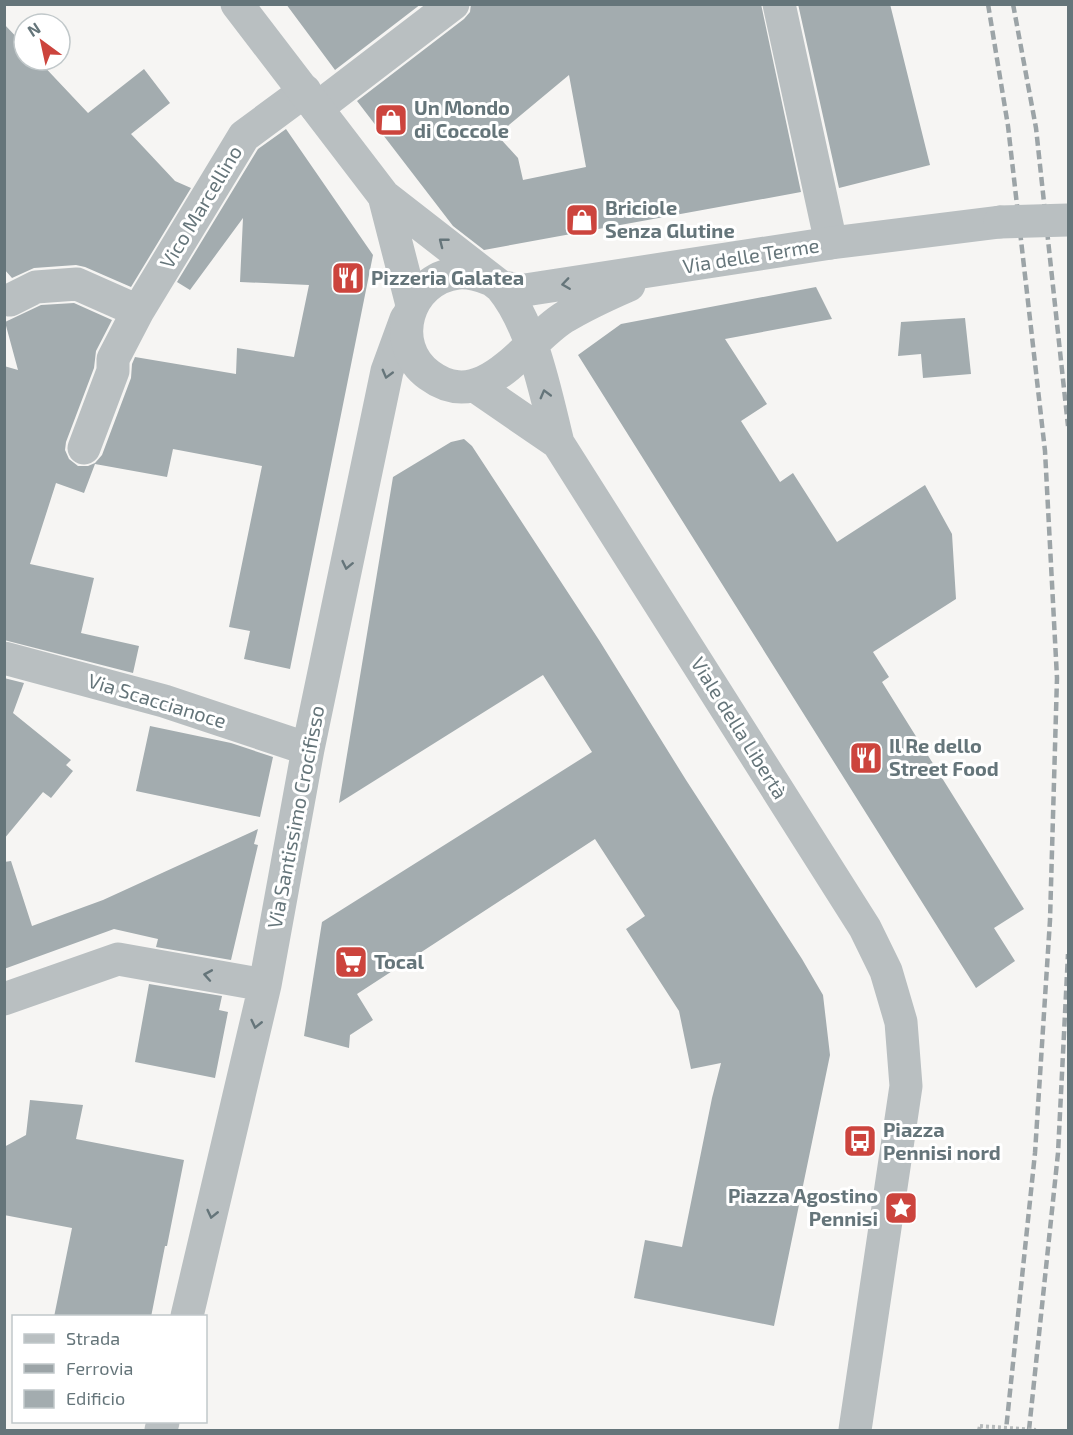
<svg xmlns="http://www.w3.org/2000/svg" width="1073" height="1435" font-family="'Exo 2',sans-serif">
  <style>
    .building { fill: #a3acaf; fill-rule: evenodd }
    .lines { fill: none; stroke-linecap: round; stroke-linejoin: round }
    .path { stroke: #b6babb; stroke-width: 4; stroke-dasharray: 3 3; stroke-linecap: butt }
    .pedestrian { stroke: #b9bfc1; stroke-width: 33 }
    .minor { stroke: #b9bfc1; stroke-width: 33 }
    .tertiary { stroke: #b9bfc1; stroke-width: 33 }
    .rail { stroke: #9ca4a7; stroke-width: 4.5; stroke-dasharray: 9 4.5; stroke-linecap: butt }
    .path-bridge { stroke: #b6babb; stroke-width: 4; stroke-dasharray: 3 3; stroke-linecap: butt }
    .tertiary-bridge { stroke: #b9bfc1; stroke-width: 33 }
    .oneway { stroke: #65757a }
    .labels { text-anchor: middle; stroke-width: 6; stroke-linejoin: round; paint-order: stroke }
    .poi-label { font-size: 20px; font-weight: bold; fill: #65757a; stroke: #fff; text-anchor: start }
    .street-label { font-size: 20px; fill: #65757a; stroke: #fff }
  </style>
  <rect width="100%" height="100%" fill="#f6f5f3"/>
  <path class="building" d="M286 4H421L335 70Z
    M471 4H761L801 192 484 250 453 226 357 101 464 19 470 12ZM569 75 586 167 523 180 518 158 497 135Z
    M798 4H890L930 165 839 188Z
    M4 24 24 45V60H38L88 113 144 69 170 103 131 134 175 181 191 188 131 287 85 267 76 265 34 268 12 278 4 269Z
    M286 129 373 255 290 669 244 659 250 631 229 627 262 466 173 449 167 477 95 464 84 493 56 483 30 564 94 578 81 633 139 646 133 673 4 640V366L18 370 5 322 41 305 74 303 112 320 96 351 94 368 66 442 65 450 69 459 78 466H88L95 463 102 455 131 378 132 364 135 357 236 374 237 348 294 357 309 285 240 282 243 218 190 290 177 282 258 149Z
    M816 287 832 319 725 339 767 404 741 421 780 482 793 473 837 542 925 485 952 534 956 599 873 652 889 677 882 682 1024 909 994 928 1015 961 976 988 578 355 621 324Z
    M965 318 971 374 923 378 921 354 898 356 901 322Z
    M464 439 472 446 599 640 686 780 802 959 823 995 830 1055 774 1326 634 1298 645 1240 682 1247 712 1098 721 1063 691 1069 679 1011 626 929 645 916 595 839 357 994 373 1020 350 1035 349 1048 304 1036 322 922 592 752 543 675 339 803 393 477 451 442Z
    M4 678 24 683 13 713 71 760 66 765 73 771 51 798 43 792 4 839Z
    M150 726 231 743 273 757 260 817 136 791Z
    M258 829 254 844 258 845 231 960 156 947 158 939 114 929 4 969V862L11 861 32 926 103 900Z
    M149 984 222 996 219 1010 228 1012 215 1078 135 1062Z
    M30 1100 83 1105 76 1139 184 1160 167 1246H165L151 1317H54L72 1228 4 1215V1147L26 1135Z"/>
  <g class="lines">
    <path class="path" d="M979 1430 980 1426"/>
    <path class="pedestrian" d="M10 300 36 287 77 284 138 311
      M84 448 113 371V359L138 311 244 136 305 91"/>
    <path class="minor" d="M779 4 831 243
      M317 108 453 4
      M4 658 164 701 308 749
      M4 999 118 959 265 985
      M187 1316 265 985 308 749 387 371 406 319
      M161 1430 163 1422"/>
    <path class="tertiary" d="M237 4 384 196 501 287C533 325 546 395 558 443L865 928 886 971 901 1022 906 1086 855 1430
      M384 196 412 305
      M489 279C479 275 468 272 458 273 407 279 388 345 429 375 483 415 523 344 563 318 584 305 606 295 629 285
      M501 287 525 290 831 243 1000 222
      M475 386 558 443"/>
    <path class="rail" d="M988 4 1008 126 1045 451 1057 678 1050 920 1035 1153 1006 1430
      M1013 4 1036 128 1068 426
      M1029 1430 1058 1153 1068 954"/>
    <path class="path-bridge" d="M980 1426 1036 1430"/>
    <path class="tertiary-bridge" d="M1000 222 1068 220"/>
  </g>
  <defs><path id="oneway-chevron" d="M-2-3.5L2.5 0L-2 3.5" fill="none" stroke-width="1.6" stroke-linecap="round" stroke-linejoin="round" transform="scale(1.5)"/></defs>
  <g class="oneway">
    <use href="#oneway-chevron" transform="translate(443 242) rotate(-142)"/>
    <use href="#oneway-chevron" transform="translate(566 284) rotate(172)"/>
    <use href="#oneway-chevron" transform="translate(387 374) rotate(105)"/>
    <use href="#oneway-chevron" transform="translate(545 394) rotate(-105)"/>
    <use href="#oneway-chevron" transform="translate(347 565) rotate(102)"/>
    <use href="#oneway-chevron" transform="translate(208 975) rotate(-170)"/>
    <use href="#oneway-chevron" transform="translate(256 1024) rotate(103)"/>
    <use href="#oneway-chevron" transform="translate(212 1214) rotate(103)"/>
  </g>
  <defs>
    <symbol id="shop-square" viewBox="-11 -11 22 22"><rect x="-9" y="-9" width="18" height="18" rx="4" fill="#cc443d" stroke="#fff"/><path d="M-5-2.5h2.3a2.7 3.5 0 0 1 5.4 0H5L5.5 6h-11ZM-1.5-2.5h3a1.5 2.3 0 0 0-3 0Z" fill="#fff"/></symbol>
    <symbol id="restaurant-square" viewBox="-11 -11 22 22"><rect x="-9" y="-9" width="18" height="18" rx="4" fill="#cc443d" stroke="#fff"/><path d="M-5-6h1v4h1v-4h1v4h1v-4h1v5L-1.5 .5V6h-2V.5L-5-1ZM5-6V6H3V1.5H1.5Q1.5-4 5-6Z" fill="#fff"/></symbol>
    <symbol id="supermarket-square" viewBox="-11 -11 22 22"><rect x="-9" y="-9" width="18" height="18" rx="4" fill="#cc443d" stroke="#fff"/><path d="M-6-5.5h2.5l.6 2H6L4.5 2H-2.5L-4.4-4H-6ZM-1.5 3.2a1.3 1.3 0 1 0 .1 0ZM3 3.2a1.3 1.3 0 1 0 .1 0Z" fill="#fff"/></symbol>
    <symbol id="bus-square" viewBox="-11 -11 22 22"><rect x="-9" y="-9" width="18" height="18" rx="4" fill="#cc443d" stroke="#fff"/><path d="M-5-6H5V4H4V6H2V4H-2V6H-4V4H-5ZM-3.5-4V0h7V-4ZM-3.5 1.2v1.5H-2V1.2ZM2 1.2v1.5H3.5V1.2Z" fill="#fff"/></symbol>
    <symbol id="sight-square" viewBox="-11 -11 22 22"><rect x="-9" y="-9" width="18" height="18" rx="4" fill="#cc443d" stroke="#fff"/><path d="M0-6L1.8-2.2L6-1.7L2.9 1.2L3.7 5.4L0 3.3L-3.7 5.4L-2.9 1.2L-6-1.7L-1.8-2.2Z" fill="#fff"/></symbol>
  </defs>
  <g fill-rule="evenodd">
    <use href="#shop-square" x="372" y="101" width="38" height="38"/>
    <use href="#shop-square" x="563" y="201" width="38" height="38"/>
    <use href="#restaurant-square" x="329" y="259" width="38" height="38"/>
    <use href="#restaurant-square" x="847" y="739" width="38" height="38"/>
    <use href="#supermarket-square" x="332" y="943" width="38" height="38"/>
    <use href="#bus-square" x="841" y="1122" width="38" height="38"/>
    <use href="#sight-square" x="882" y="1189" width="38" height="38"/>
  </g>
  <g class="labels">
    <g class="poi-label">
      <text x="414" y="115">Un Mondo<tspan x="414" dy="23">di Coccole</tspan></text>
      <text x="605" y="215">Briciole<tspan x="605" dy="23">Senza Glutine</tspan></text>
      <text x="371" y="285">Pizzeria Galatea</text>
      <text x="889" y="753">Il Re dello<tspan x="889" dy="23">Street Food</tspan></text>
      <text x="374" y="969">Tocal</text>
      <text x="883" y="1137">Piazza<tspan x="883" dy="23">Pennisi nord</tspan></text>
      <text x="878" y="1203" text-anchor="end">Piazza Agostino<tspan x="878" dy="23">Pennisi</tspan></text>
    </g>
    <g class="street-label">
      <text transform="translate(201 207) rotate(-59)" y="7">Vico Marcellino</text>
      <text transform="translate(751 256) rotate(-9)" y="7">Via delle Terme</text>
      <text transform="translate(157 701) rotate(17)" y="7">Via Scaccianoce</text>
      <text transform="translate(739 728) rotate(58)" y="7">Viale della Libertà</text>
      <text transform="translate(296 817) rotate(-79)" y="7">Via Santissimo Crocifisso</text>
    </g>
  </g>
  <rect width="1073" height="1435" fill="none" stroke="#65757a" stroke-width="12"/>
  <rect x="12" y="1315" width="195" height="108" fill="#ffffff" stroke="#c1c8ca" stroke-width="1.5"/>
  <rect x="24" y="1334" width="30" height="9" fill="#b9bfc1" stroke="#c1c8ca" stroke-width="1.5"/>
  <text x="66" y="1345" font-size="18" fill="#65757a">Strada</text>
  <rect x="24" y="1364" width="30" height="9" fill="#9ca4a7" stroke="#c1c8ca" stroke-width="1.5"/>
  <text x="66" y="1375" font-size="18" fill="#65757a">Ferrovia</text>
  <rect x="24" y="1390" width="30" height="18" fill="#a3acaf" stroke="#c1c8ca" stroke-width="1.5"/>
  <text x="66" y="1405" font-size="18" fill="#65757a">Edificio</text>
  <g transform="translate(42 42) rotate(327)"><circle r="28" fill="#ffffff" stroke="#c1c8ca" stroke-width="1.5"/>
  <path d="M0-4.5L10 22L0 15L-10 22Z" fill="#cc443d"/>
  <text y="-9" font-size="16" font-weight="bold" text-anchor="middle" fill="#65757a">N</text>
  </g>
</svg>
